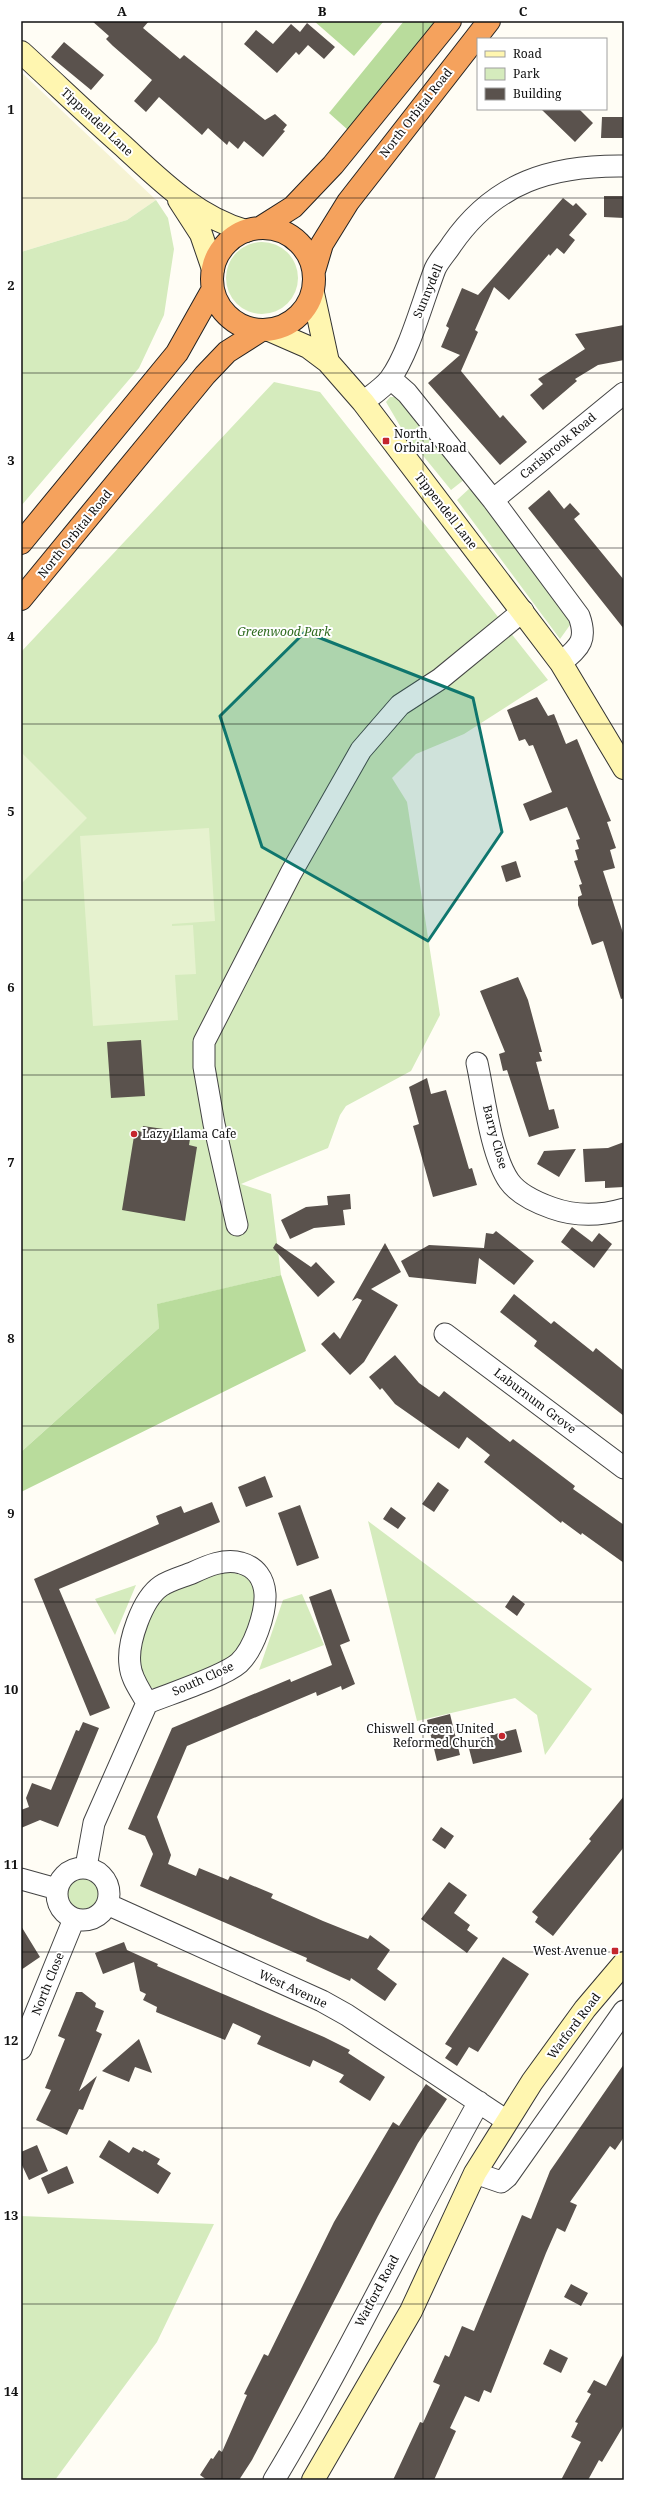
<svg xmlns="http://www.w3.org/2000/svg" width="645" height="2501" font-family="'Noto Serif',serif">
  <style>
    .farmland { fill: #f6f3d4 }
    .green { fill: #d5ebbd }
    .forest { fill: #b9dc9c }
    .pitch { fill: #e6f2cf }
    .building { fill: #5a524d }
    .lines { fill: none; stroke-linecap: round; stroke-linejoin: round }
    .street-casing { stroke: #444; stroke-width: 23 }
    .secondary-casing { stroke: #333; stroke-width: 24 }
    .highway-casing { stroke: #222; stroke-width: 24 }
    .street { stroke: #fff; stroke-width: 21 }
    .secondary { stroke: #fff6b0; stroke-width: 22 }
    .highway { stroke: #f5a25d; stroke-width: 22 }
    .marked { fill: #0f766e; fill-opacity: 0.2; stroke: #0f766e; stroke-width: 3; stroke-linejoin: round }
    .grid { fill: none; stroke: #111; stroke-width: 1; stroke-opacity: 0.55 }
    .poi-dot { fill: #c4262e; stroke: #fff; stroke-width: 1.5 }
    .labels { text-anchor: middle; stroke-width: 4; stroke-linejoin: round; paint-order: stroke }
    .street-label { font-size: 12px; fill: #111; stroke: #fff }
    .poi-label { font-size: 12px; fill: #111; stroke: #fff; text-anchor: start }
    .park-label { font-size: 12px; font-style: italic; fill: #2f6b1f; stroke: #fff }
    .neatline { fill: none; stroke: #111; stroke-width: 1.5 }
    .grid-label { font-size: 13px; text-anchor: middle; font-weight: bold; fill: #111 }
  </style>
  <rect width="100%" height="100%" fill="#fffdf5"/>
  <path class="farmland" d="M21 72 156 200 127 220 21 252Z"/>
  <path class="green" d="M156 200 168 218 174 249 164 315 139 368 21 506V252L127 220Z
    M226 278a36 36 0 1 1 72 0a36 36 0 1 1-72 0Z
    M274 382 320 392 548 680 464 734 416 754 392 778 407 802 440 1015 411 1071 346 1106 340 1115 328 1148 241 1184 271 1194 281 1275 158 1304 159 1328 21 1452V652Z
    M390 397H398L465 479 451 490 403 431 386 402Z
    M471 487 568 616 570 625 560 639 457 500Z
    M368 1521 592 1689 545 1755 537 1715 515 1698 417 1721Z
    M220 1570 247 1576 256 1591 255 1613 240 1651 218 1667 156 1689 147 1686 137 1666 144 1620 171 1588Z
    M136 1585 115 1635 95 1599Z
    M302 1594 324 1645 259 1670 283 1600Z
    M67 1893a16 16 0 1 1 32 0a16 16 0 1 1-32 0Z
    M21 2216 214 2224 157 2342 55 2480H21Z"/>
  <path class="forest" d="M314 21H384L354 56Z
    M404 21H438L348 130 329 113Z
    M281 1275 306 1351 21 1492V1452L159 1328 157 1304Z"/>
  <path class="pitch" d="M21 752 87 818 21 884Z
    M209 828 215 921 172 924V926L193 925 196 974 175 975 178 1020 93 1026 80 836Z"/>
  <path class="building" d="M92 21H149L143 28 180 59 184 55 265 120 275 114 287 125 283 130 285 131 263 157 244 141 238 149 229 141 227 145 208 128 202 135 159 97 146 112 134 101 152 80 113 46 106 39 109 36Z
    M307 23 335 47 324 59 308 45 299 55 296 52 277 73 244 44 256 30 273 44 291 24 300 32Z
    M64 42 104 75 91 90 51 57Z
    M541 109H579L593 123 575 142Z
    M602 117H624V138H601Z
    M604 196H624V218L604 217Z
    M563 198 573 206 576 203 587 214 569 235 575 240 564 254 557 248 550 256 549 254 509 300 494 287 475 330 478 332 461 371 500 418 503 415 527 442 500 465 428 383 460 355 441 347 449 328 446 326 462 288 478 295Z
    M624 325V360L598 365 575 379 577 381 543 410 530 395 543 384 538 379 585 349 575 334Z
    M549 490 564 509 570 503 580 514 574 519 624 580V629L528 508Z
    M537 697 548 716 554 714 566 744 577 739 611 821 607 822 616 848 610 850 615 868 603 871 624 936V998L621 999 603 941 592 945 578 905V897L582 895 579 885 582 884 574 861 578 860 575 850 579 849 576 840 580 839 567 807 530 821 523 804 552 792 533 745 529 746 525 739 519 741 507 710Z
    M516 861 521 877 506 882 501 866Z
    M518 977 528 1000 542 1052H539L542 1061 536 1062 549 1110 554 1109 559 1128 529 1137 507 1070 503 1071 499 1054 505 1052 480 991Z
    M141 1040 145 1096 111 1098 107 1042Z
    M427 1078 431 1094 446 1090 469 1169 472 1168 477 1185 433 1197 413 1126 419 1124 409 1087Z
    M143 1126 191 1133 189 1145 197 1147 185 1221 122 1210 135 1130 142 1132Z
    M624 1142V1187L605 1188V1181L585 1182 583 1149 608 1148Z
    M576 1149 559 1177 537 1164 544 1151Z
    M350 1194 351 1209 343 1210 345 1225 314 1228 290 1239 281 1220 306 1207 328 1205 327 1196Z
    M572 1227 592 1242 599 1233 612 1244 594 1268 561 1242Z
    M496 1231 534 1261 514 1285 479 1258 476 1284 409 1277 401 1261 429 1245 484 1248 486 1233 493 1234Z
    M276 1243 311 1267 316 1262 335 1282 318 1297 273 1248Z
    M385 1243 401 1272 371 1289 398 1305 364 1362 350 1375 321 1344 334 1332 340 1339 362 1300 357 1298 352 1301Z
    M514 1294 551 1324 554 1321 593 1352 596 1348 624 1371V1416L534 1346 537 1341 500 1312Z
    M395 1355 419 1383 439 1397 444 1391 510 1442 513 1439 575 1486 573 1489 624 1525V1563L582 1533 581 1535 562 1521 561 1523 484 1462 490 1455 467 1437 459 1449 395 1404 382 1388 380 1390 369 1377Z
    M265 1476 273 1497 246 1507 238 1487Z
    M438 1482 449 1490 434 1512 422 1504Z
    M212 1502 220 1522 59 1589 110 1708 90 1716 34 1579 159 1524 156 1516 181 1506 184 1513Z
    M300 1505 319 1558 297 1566 278 1513Z
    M391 1507 406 1518 398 1529 383 1519Z
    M331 1589 350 1641 340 1645 355 1684 342 1690 341 1686 317 1696 316 1692 187 1746 157 1817 171 1855 168 1864 196 1876 199 1868 228 1880 230 1876 273 1894 271 1898 323 1921 368 1939 370 1935 390 1950 377 1969 397 1984 385 2001 351 1978 350 1981 306 1961 307 1958 140 1886 153 1854 145 1836 128 1829 172 1728 290 1679 291 1682 332 1665 309 1597Z
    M513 1595 525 1604 517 1616 505 1607Z
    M450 1714 460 1755 437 1761 427 1720Z
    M83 1722 99 1728 58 1827 40 1820 21 1828V1810L29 1807 26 1798 32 1783 51 1790 76 1730 79 1731Z
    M516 1729 522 1752 473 1764 467 1741Z
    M624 1796V1847L553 1936 535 1922 538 1917 532 1912 591 1841 589 1839Z
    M441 1827 454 1836 445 1849 432 1840Z
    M449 1882 467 1895 454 1913 470 1925 467 1930 478 1938 467 1953 421 1919Z
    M21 1926 40 1957 21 1970Z
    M124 1942 127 1950 158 1964 157 1966 324 2037 350 2050 348 2053 385 2077 370 2101 339 2082 344 2075 313 2060 310 2067 257 2044 261 2036 233 2023 225 2040 156 2012 157 2007 143 2000 146 1994 140 1991 134 1962 103 1974 95 1953Z
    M503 1957 529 1974 478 2052 469 2047 457 2066 445 2058 452 2048 445 2044Z
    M76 1992H82L96 2003 95 2007 104 2011 96 2031 102 2034 79 2091 97 2076 83 2110 79 2109 67 2135 36 2120 51 2090 45 2088 65 2039 58 2036Z
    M139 2039 152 2073 135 2067 129 2082 102 2071Z
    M624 2064V2137L615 2150 610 2146 570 2202 577 2205 565 2232 557 2228 546 2253 491 2393 484 2390 479 2402 465 2396 450 2428 456 2431 434 2480H393L420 2422 423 2423 440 2385 433 2382 445 2355 449 2357 462 2326 474 2331 522 2215 531 2219 550 2171Z
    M426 2084 447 2099 418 2143 378 2216 252 2460 239 2480H207L200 2475 211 2458 213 2459 219 2450 222 2452 247 2395 244 2394 264 2354 268 2356 334 2222 393 2122 399 2126Z
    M109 2140 129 2153 133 2147 143 2152 144 2150 160 2159 157 2164 171 2173 158 2194 99 2157Z
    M37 2145 48 2171 29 2180 21 2163V2152Z
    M67 2166 74 2183 48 2194 41 2178Z
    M571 2284 588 2293 581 2306 564 2297Z
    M550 2349 568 2358 561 2373 543 2364Z
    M624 2352V2425L602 2462 599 2460 588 2480H561L581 2442 571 2437 578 2423 575 2422 591 2394 587 2392 594 2380 606 2386Z"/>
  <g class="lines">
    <defs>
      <path id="street" d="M391 379 407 393 493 500 579 616C588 641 579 647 561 663
        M363 402C372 395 383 388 390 379 409 353 423 300 435 269 439 260 447 252 452 244 495 182 552 165 624 166
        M493 500 624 393
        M477 1063C484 1095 491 1155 509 1181 518 1194 538 1203 552 1208 577 1217 600 1216 624 1209
        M237 1225 214 1124 204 1067V1042L291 873 361 750 400 705 440 679 523 611
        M445 1334 624 1468
        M86 1867 94 1823 147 1703C169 1694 223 1677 239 1663 254 1649 266 1613 265 1594 264 1579 256 1567 241 1563 225 1558 207 1566 192 1573 182 1577 170 1580 161 1586 142 1599 127 1643 130 1665 131 1679 141 1691 147 1703
        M57 1894a26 26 0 1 1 52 0a26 26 0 1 1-52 0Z
        M21 1879 57 1889
        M107 1904 322 2001 347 2015 507 2121
        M21 2049 74 1919
        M475 2173 501 2182 507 2177 624 2011
        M274 2480C348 2357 409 2227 479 2102"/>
      <path id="secondary" d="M21 52C55 83 88 115 122 145 159 179 196 217 246 231
        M179 200 201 234 213 269
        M313 293 328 362
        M269 330 308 347 328 362 363 402 561 663 624 768
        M313 2480 411 2311 475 2173 532 2082 585 2009 624 1963"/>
      <path id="highway" d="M212 279a51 51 0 1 1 102 0a51 51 0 1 1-102 0Z
        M260 228 293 207 333 165 450 21
        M314 271 322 244 348 202 489 21
        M21 543 177 353 213 289
        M21 599 205 375 227 352 260 331"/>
    </defs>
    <use href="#street" class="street-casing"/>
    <use href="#secondary" class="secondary-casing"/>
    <use href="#highway" class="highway-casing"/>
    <use href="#street" class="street"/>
    <use href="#secondary" class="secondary"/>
    <use href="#highway" class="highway"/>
  </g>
  <path class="marked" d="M305 632 473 698 502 832 428 941 262 847 220 716Z"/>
  <path class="grid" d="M222 21V2480M423 21V2480M21 198H624M21 373H624M21 548H624M21 724H624M21 900H624M21 1075H624M21 1250H624M21 1426H624M21 1602H624M21 1777H624M21 1952H624M21 2128H624M21 2304H624"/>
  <g class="poi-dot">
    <rect x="382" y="437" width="8" height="8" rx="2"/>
    <circle cx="134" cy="1134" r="4"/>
    <circle cx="502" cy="1736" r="4"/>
    <rect x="611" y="1947" width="8" height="8" rx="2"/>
  </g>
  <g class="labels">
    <g class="street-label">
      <text transform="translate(416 113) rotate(-52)" y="4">North Orbital Road</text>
      <text transform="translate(97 122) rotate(43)" y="4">Tippendell Lane</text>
      <text transform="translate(428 291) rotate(-67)" y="4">Sunnydell</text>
      <text transform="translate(558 446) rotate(-40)" y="4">Carisbrook Road</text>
      <text transform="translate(446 511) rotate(52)" y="4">Tippendell Lane</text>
      <text transform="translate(75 534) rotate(-51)" y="4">North Orbital Road</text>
      <text transform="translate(495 1137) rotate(75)" y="4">Barry Close</text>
      <text transform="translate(535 1401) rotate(37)" y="4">Laburnum Grove</text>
      <text transform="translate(203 1679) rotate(-24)" y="4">South Close</text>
      <text transform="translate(48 1984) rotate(-68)" y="4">North Close</text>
      <text transform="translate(293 1989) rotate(25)" y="4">West Avenue</text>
      <text transform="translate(574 2026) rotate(-53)" y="4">Watford Road</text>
      <text transform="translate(377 2291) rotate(-62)" y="4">Watford Road</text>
    </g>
    <g class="poi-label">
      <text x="394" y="438">North<tspan x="394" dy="14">Orbital Road</tspan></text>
      <text x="142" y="1138">Lazy Llama Cafe</text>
      <text x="494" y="1733" text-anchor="end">Chiswell Green United<tspan x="494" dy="14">Reformed Church</tspan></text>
      <text x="607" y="1955" text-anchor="end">West Avenue</text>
    </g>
    <g class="park-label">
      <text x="284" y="636">Greenwood Park</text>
    </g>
  </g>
  <rect width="645" height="2501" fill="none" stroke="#ffffff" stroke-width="44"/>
  <rect x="477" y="38" width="130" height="72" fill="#ffffff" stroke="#a0a0a0"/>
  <rect x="485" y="51" width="20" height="6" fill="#fff6b0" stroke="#a0a0a0"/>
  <text x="513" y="58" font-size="12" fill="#111111">Road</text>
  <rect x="485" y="68" width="20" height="12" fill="#d5ebbd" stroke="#a0a0a0"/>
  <text x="513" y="78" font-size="12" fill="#111111">Park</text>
  <rect x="485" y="88" width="20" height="12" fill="#5a524d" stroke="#a0a0a0"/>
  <text x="513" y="98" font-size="12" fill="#111111">Building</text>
  <rect x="22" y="22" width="601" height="2457" class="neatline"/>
  <g class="grid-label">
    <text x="122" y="16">A</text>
    <text x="322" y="16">B</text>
    <text x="523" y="16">C</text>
    <text x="11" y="114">1</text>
    <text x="11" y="290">2</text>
    <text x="11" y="465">3</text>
    <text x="11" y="641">4</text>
    <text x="11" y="816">5</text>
    <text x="11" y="992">6</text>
    <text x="11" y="1167">7</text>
    <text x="11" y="1343">8</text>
    <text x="11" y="1518">9</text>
    <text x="11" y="1694">10</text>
    <text x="11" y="1869">11</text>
    <text x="11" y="2045">12</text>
    <text x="11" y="2220">13</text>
    <text x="11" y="2396">14</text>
  </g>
</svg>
